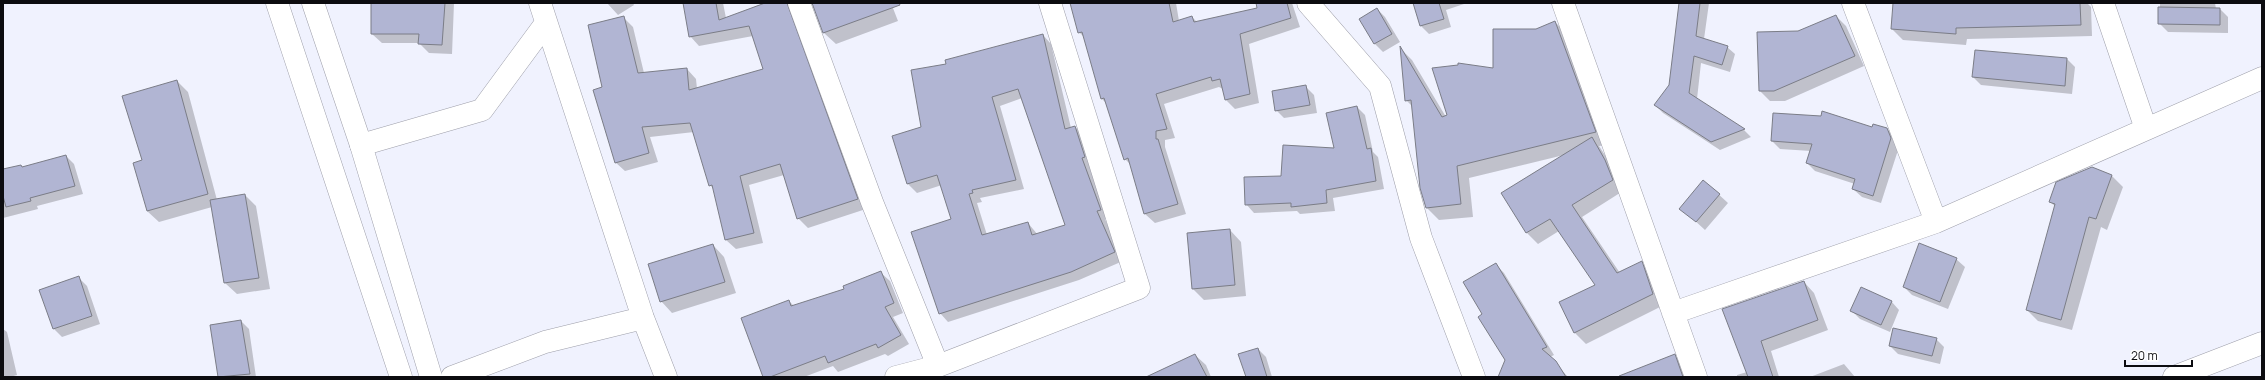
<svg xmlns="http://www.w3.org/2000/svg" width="2265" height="380" font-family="Manrope,sans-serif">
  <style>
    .shadow { fill: #0003; fill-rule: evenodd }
    .building { fill: #b1b5d3; stroke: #7b7d87; fill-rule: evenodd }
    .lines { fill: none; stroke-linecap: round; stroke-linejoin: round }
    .minor-casing { stroke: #9e9faa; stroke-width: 23 }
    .tertiary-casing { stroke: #9e9faa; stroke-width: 23 }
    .minor { stroke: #fff; stroke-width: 22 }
    .tertiary { stroke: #fff; stroke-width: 22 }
  </style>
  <rect width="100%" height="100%" fill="#f0f2fe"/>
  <path class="shadow" d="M373 3H454L452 54 429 53 419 43H382L372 34Z
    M607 3H633L634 5 618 15Z
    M684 3H723L726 18 768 3H796L866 209 808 228 798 218 784 175 749 185 763 243 736 249 726 240 714 189 710 185 694 132 650 137 658 162 625 171 615 162 603 88 624 18 633 27 644 73 687 69 696 79 697 89 765 69 753 36 699 46 690 36Z
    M813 3H891L898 21 836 44 824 33Z
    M1071 3H1176L1179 21 1192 17 1197 22 1259 8 1257 3H1292L1300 27 1249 44 1259 103 1235 109 1226 100 1223 89 1219 87 1164 104 1175 138 1165 140V147L1186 214 1155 223 1145 214 1131 165 1125 159 1107 104 1102 99 1086 39 1079 32Z
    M1414 3H1467L1446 10 1451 27 1429 34 1421 26Z
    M1680 3H1709L1704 39 1727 47 1735 54 1730 72 1701 63 1697 99 1744 130 1751 137 1720 150 1663 113 1655 105 1670 85Z
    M1894 3H2087L2091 7 2092 36 1967 39 1966 45 1903 40 1892 29Z
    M2160 3H2215L2216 9H2220L2228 17V33L2168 32 2160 24Z
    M1377 9 1385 17 1400 42 1383 52 1375 44 1360 19Z
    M1836 16 1846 26 1864 66 1785 101H1770L1760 91Z
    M1555 22 1567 34 1606 145 1599 146 1616 172 1623 191 1582 217 1620 273 1641 262 1652 273 1664 305 1586 344 1575 333 1560 303 1596 285 1559 231 1538 244 1527 233 1502 193 1564 155 1469 178 1473 217 1439 220 1427 208 1413 107 1406 100 1401 49 1412 60 1446 117 1536 30Z
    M1043 35 1051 44 1071 128 1075 127 1084 135 1109 218 1105 219 1123 261 1079 280 948 322 940 313 952 220 942 185 917 193 908 184 894 136 923 128 947 65ZM1022 98 1067 225 1038 235 1028 223 987 235 977 203 982 202 980 198 1024 189 1000 106Z
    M1975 51 2067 59 2075 67 2072 94 1981 85 1973 77Z
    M177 81 188 92 217 200 245 195 256 206 270 289 237 294 225 283 212 207 159 222 147 211Z
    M1306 87 1314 95 1317 113 1284 118 1276 110Z
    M1357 107 1365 115 1373 152 1378 157 1384 189 1333 198 1335 211 1300 214 1297 211 1254 213 1246 204 1282 177 1335 149Z
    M1872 128 1887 129 1895 138 1899 147 1881 203 1862 197 1853 189 1855 184 1815 171 1807 163 1811 151 1780 149 1772 141Z
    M66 156 74 164 83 194 37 206 38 209 3 218V170L23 168Z
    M2092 168 2112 176 2123 187 2107 230 2101 227 2072 330 2038 321 2027 310 2056 207 2050 202Z
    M1704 181 1728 203 1705 230 1681 208Z
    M1230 230 1241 242 1246 296 1204 300 1193 289Z
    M713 245 724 257 736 293 672 313 661 301Z
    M1956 259 1965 267 1948 309 1912 295 1904 287Z
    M1496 265 1504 273 1554 355 1550 357 1568 377H1499L1506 360 1483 315Z
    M880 272 890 281 903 313 893 317 909 344 888 356 885 354 838 372 833 366 804 377H764L789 301 794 306 846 290Z
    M79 278 87 286 100 324 62 337 54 329 40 291Z
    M1804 282 1814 293 1828 330 1771 351 1779 377H1737V375L1747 372 1724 310Z
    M1891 301 1899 310 1890 332 1860 319 1852 311Z
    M241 321 249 329 256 377H219L211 325Z
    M3 329 7 332 17 375 10 377H3Z
    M1936 339 1944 347 1940 364 1898 354 1890 346Z
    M1258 349 1266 357 1272 377H1247Z
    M1195 355 1206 365 1211 377H1176Z
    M1674 355 1683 363 1687 377H1642Z
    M1844 364 1855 377H1810Z"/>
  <path class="building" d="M371 3H445L442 45 418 44 419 34H371Z
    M683 3H716L719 20 765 3H787L858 199 797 219 780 164 740 176 754 233 725 240 712 185 709 186 690 123 642 127 649 153 615 163 593 90 602 87 588 25 624 16 638 73 687 68 689 90 763 69 749 26 689 37Z
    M812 3H899L900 5 823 33Z
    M1070 3H1169L1173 22 1192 16 1194 22 1257 8 1256 3H1287L1291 18 1240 34 1250 94 1225 100 1220 79 1212 81 1211 77 1156 94 1167 129 1156 131V139H1158L1178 204 1144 214 1128 158 1124 160 1104 98 1101 99 1082 32 1078 33Z
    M1413 3H1439L1444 19 1420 26Z
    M1679 3H1700L1696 36 1728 46 1722 65 1694 56 1689 93 1745 129 1711 142 1654 105 1669 85Z
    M1893 3H2080L2081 25 1956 28V34L1891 29Z
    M2158 7 2220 8V25L2158 24Z
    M1377 8 1392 34 1374 44 1359 19Z
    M1836 15 1855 56 1774 91H1759L1757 32 1798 31Z
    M1555 21 1596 132 1457 166 1461 204 1426 208 1420 188 1411 100 1405 101 1400 46 1442 117 1447 115 1432 68 1458 65V63L1493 68V29H1536Z
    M1043 34 1065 129 1075 126 1085 157 1082 158 1101 210 1097 211 1115 252 1071 272 939 314 911 232 951 219 937 175 907 184 892 136 921 127 911 70 946 64 945 60ZM1018 89 1065 225 1032 235 1028 222 982 235 969 194 973 193 972 190 1016 180 992 97Z
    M1975 50 2067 58 2065 86 1972 77Z
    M177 80 208 194 147 211 133 163 142 160 122 96Z
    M1306 85 1310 105 1275 111 1272 91Z
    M1357 106 1367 149 1371 148 1376 181 1326 190 1327 203 1291 207V203L1245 205 1244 177 1281 176 1283 145 1334 148 1326 113Z
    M1822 111 1872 127 1873 124 1887 128 1891 138 1873 196 1852 189 1855 179 1806 163 1812 144 1771 141 1773 113 1821 116Z
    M1592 137 1605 160 1613 180 1572 205 1617 273 1642 261 1653 294 1574 333 1559 302 1595 285 1550 219 1526 233 1501 193Z
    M66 155 75 186 30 198 31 201 6 207 3 196V169L21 165 22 167Z
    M2092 167 2112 175 2096 219 2089 217 2061 320 2026 310 2055 204 2049 202 2056 182Z
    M1703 180 1720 194 1696 222 1679 209Z
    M245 194 259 278 224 283 210 200Z
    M1230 229 1235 285 1192 289 1187 233Z
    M1919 243 1957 258 1940 302 1903 287Z
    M713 244 725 282 660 302 648 264Z
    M1496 263 1547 347 1542 349 1556 361 1566 377H1498L1505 360 1478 317 1482 314 1463 282Z
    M881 271 894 303 885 307 901 335 878 348 876 344 828 363 825 356 770 377H763L741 318 789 300 791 306 844 289 843 286Z
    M79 276 92 316 53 329 39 290Z
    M1804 281 1818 320 1761 341 1773 377H1748L1722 309Z
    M1861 287 1892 301 1881 325 1850 311Z
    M241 320 250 374 218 377 210 325Z
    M1893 328 1937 338 1932 356 1889 346Z
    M1258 348 1267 377H1246L1238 354Z
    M1195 354 1207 377H1146Z
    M1675 354 1683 377H1619V376Z"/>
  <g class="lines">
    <defs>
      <path id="minor" d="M540 3 643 318 666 377
        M799 3 872 202 938 366 896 377
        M1308 3 1380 86 1421 238 1474 377
        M1563 3 1696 377
        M1853 3 1936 222
        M2103 3 2146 129
        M361 145 482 110 546 23
        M1673 313 1936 222 2262 78
        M938 366 1139 288 1050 3
        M452 377 545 342 643 318"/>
      <path id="tertiary" d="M277 3 401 377
        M313 3 361 145 431 377
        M2174 377 2262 343"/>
    </defs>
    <use href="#minor" class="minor-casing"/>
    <use href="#tertiary" class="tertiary-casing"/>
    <use href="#minor" class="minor"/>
    <use href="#tertiary" class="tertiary"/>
  </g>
  <rect width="2265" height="380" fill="none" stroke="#0c0c10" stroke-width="8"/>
  <path d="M2125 360v6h67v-6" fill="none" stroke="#0c0c10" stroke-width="2"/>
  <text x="2131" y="360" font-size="12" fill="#0c0c10" stroke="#ffffff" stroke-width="3" paint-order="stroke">20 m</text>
</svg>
